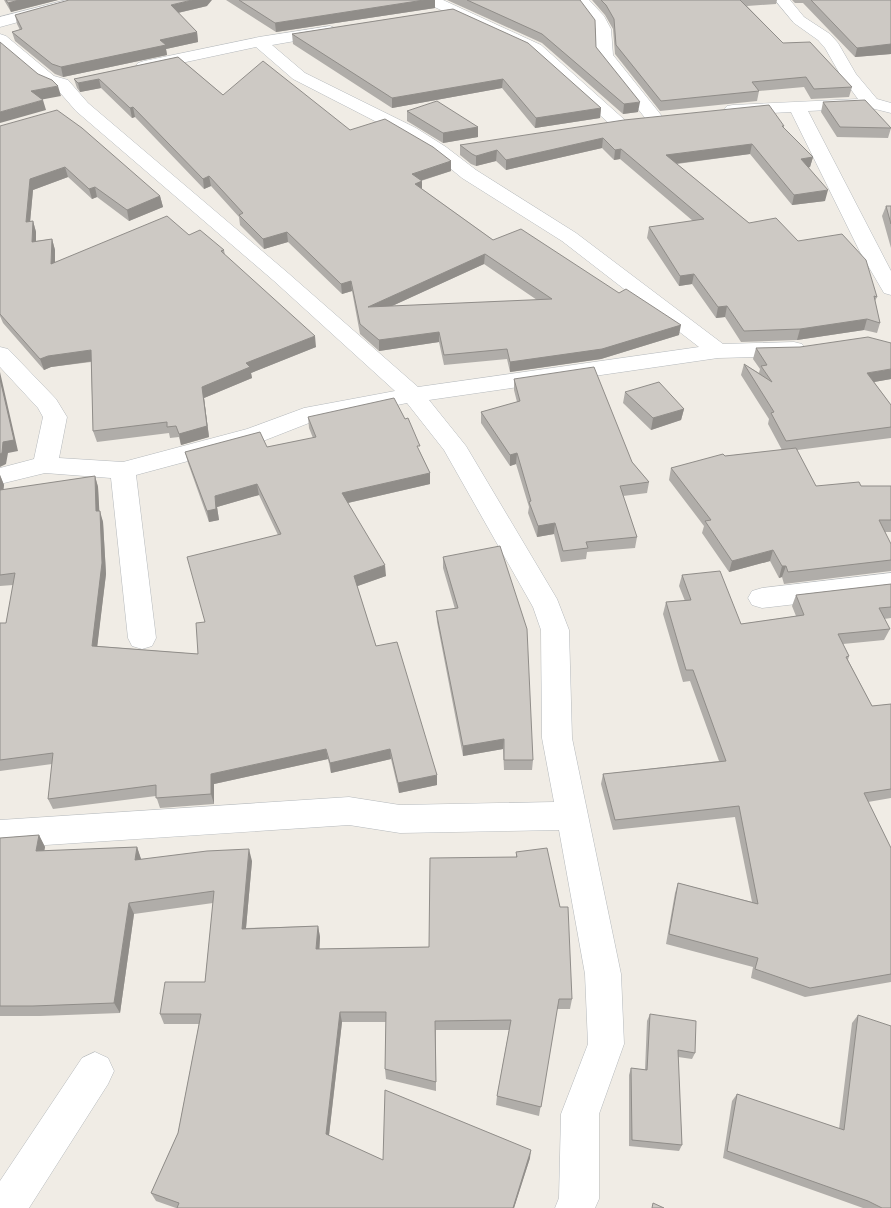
<svg xmlns="http://www.w3.org/2000/svg" width="891" height="1208" font-family="'Fira Sans',sans-serif">
  <style>
    .lines { fill: none; stroke-linecap: round; stroke-linejoin: round }
    .minor-casing { stroke: #b5b9bc; stroke-width: 1 }
    .minor { fill: #fff; fill-rule: evenodd }
    .wall { fill: #b0ada9; fill-rule: evenodd }
    .shaded-wall { fill: #908d89 }
    .building { fill: #cdc9c4; stroke: #908d89; fill-rule: evenodd }
  </style>
  <rect width="100%" height="100%" fill="#f0ece5"/>
  <g class="lines">
    <defs>
      <path id="minor" d="M66 0H90L88 3 0 27V17Z
        M424 0H443L541 45 627 122 624 126 618 127 612 126 529 51 426 3Z
        M574 0H589L604 16 611 29 613 55 661 115 664 119 661 123 655 124 649 123 599 59 596 49V29Z
        M775 0H790L804 17 830 34 838 43 856 74 877 99 891 103V113L871 108 808 111 891 271V295L884 293 860 252 791 112 733 115 727 114 724 110 727 106 733 105 858 99 841 76 825 48 818 40 794 23Z
        M330 26 335 28 338 31 335 34 272 45 305 73 416 128 446 147 476 170 576 233 723 344 794 342 802 344 805 349 802 354 794 356 718 358 429 400 466 446 557 599 569 630 572 738 621 974 624 1044 599 1114V1199L595 1208H555L559 1198 561 1114 588 1044 585 974 559 830 400 833 349 825 0 848V820L349 797 400 805 554 802 542 738 541 630 533 607 444 450 407 403 309 423 263 441 136 475 156 638 152 646 142 649 132 646 128 638 111 478 45 473 0 484V468L34 459 43 417 38 408 0 367V347L8 349 56 399 67 417 59 458 123 462 247 429 304 408 395 391 274 281 76 111 56 88 42 82 0 47V34L6 36 54 76 68 80 88 103 288 273 418 387 699 347 562 241 462 178 434 155 404 136 293 79 256 47 144 71 138 69 136 66 138 63 144 61 259 37Z
        M891 573V593L762 608 752 605 748 598 752 591 762 588Z
        M95 1052 108 1058 114 1071 108 1084 29 1208H0V1181L82 1058Z"/>
    </defs>
    <use href="#minor" class="minor-casing"/>
    <use href="#minor" class="minor"/>
  </g>
  <path class="wall" d="M4 0H58L11 12Z
    M226 0H435V8L276 32Z
    M447 0H580L596 47 638 112 623 114 542 43Z
    M592 0H777L776 4 747 6 783 43 852 87 849 97 811 99 804 87 759 91 757 101 660 111 615 54 613 29 605 15Z
    M792 0H891V54L855 57 803 3H795Z
    M207 6 178 13 197 32 198 42 166 49 167 55 63 77 55 74 15 41 12 32 20 30 17 24 15 15Z
    M453 9 601 108 600 118 535 128 502 88 392 108 293 44 292 34Z
    M178 57 223 95 350 130 451 161V171L421 181 422 189 493 240 679 335 601 359 510 372 507 359 444 365 439 342 379 351 360 334 352 291 342 294 288 242 264 249 240 225 239 217 211 186 204 189 135 117 132 118 101 88 80 92 77 88 74 79ZM484 264 537 300 392 306Z
    M823 102 891 128 888 138 837 137 821 112Z
    M407 111 478 127V137L443 143 407 121Z
    M0 126 160 196 163 207 129 221 97 197 92 199 68 177 33 190 30 222 33 221 36 232V241L52 239 55 250V262L189 235 224 250 225 255 316 347 251 373 252 378 204 398 209 437 181 445 179 437 170 438 169 433 97 442 93 431 91 362 51 367 44 370 3 323 0 316Z
    M784 126 783 128 813 157 810 167 808 168 825 201 792 205 750 154 677 164 749 223 798 241 877 297 875 301 880 323 877 333 864 330 797 340 741 342 725 317 716 318 692 284 679 286 647 238 649 227 693 221 620 159 614 160 602 148 506 170 496 161 476 166 471 164 460 155V145Z
    M886 206H891V248L882 216Z
    M756 348 891 379 874 382 891 405V438L797 450 816 486H891V532H885L891 544V571L784 584 782 577 779 578 770 561 729 572 702 533 704 526 669 480 671 468 725 456 782 450 768 424 769 419 741 375 744 364 759 373 760 369 753 359Z
    M514 379 632 462 649 482 647 493 623 496 637 537 635 548 587 552 586 559 561 562 554 534 537 537 528 513 529 507 516 464 510 466 481 423V412L517 402 514 390Z
    M625 392 684 409 681 420 651 430 623 403Z
    M308 417 420 452 430 473V484L348 503 386 576 357 586 376 646 437 785 399 793 391 759 331 773 328 759 214 784V804L160 808 156 796 53 809 48 799 52 764 0 771V623H6L13 585 0 586V475L4 485 3 490 95 476 98 487 99 511 103 522 106 574 97 646 198 654 205 622 278 535 259 495 217 507 219 520 209 522 188 463 185 452 267 447 313 438 309 428Z
    M443 557 533 760 532 770H504L503 749 463 756 437 622 436 611 455 609 443 568Z
    M682 575 741 624 796 616 792 606 796 595 891 584V618L884 619 890 629 884 640 843 644 849 656 848 660 872 706 891 704V798L868 802 891 848V982L805 997 751 978 753 967 666 944 675 893 678 883 752 902 735 817 613 830 601 784 603 774 719 761 690 681 683 682 663 614 666 602 685 601 679 586Z
    M39 835 45 847 44 851 137 847 141 859 252 861 246 928 318 926 320 937 319 949 429 947 516 857V852L572 999 570 1009H557L539 1116 496 1105 497 1096 509 1030H436V1091L386 1079 385 1069 386 1022H342L329 1136 383 1160 530 1158 514 1208H176L156 1201 151 1193 178 1133 199 1024H164L160 1014 205 982 213 903 134 914 120 1013 40 1016H0V838Z
    M650 1014 695 1053 692 1059 678 1057 682 1145 679 1151 629 1146V1075L631 1068 645 1070 647 1021Z
    M858 1015 891 1208H863L723 1158 732 1101 737 1094 839 1129 852 1023Z"/>
  <path class="shaded-wall" d="M19 0H58L11 12 8 3Z
    M192 0H212L207 6 173 14 171 5Z
    M424 0H435V8L276 32 275 23Z
    M197 32 198 42 166 49 167 55 63 77 61 67 160 40Z
    M891 44V54L855 57 857 48Z
    M99 79 101 88 80 92 78 83Z
    M503 79 502 88 392 108V98Z
    M58 86 61 96 34 101 31 91Z
    M43 100 46 110 0 123V112Z
    M640 102 638 112 623 114 624 104Z
    M133 107 135 117 132 118 130 108Z
    M601 108 600 118 535 128 536 118Z
    M478 127V137L443 143V133Z
    M603 138 602 148 506 170V160Z
    M752 144 750 154 665 165 666 155Z
    M621 149 620 159 614 160 615 150Z
    M497 150 496 161 476 166V156Z
    M813 157 810 167 798 169 801 159Z
    M451 161V171L413 183 412 174Z
    M65 167 68 177 33 190 29 233 26 222 30 179Z
    M209 176 211 186 204 189 203 179Z
    M422 181V191L415 184Z
    M95 187 97 197 92 199 89 189Z
    M828 190 825 201 792 205 794 195Z
    M160 196 163 207 129 221 127 210Z
    M33 221 36 232V252L32 242Z
    M287 232 288 242 264 249 263 239Z
    M52 239 55 250V274L51 264Z
    M485 254 484 264 368 317V307Z
    M694 274 692 284 679 286 680 276Z
    M351 281 352 291 342 294 341 284Z
    M727 306 725 317 716 318 718 307Z
    M867 319 864 330 797 340 800 329Z
    M681 325 679 335 601 359 510 372V362Z
    M439 332V342L379 351V340Z
    M315 336 316 347 251 373 252 378 204 398 209 437 181 445 179 434 202 387 246 363Z
    M91 350 94 361 51 367 44 370 40 359 48 356Z
    M891 369V379L863 384 867 373Z
    M0 372 18 451 8 453 6 464 0 467Z
    M684 409 681 420 651 430 653 418Z
    M517 453 516 464 510 466V455Z
    M430 473V484L343 504 342 493Z
    M0 475 4 485 2 502 0 497Z
    M95 476 98 487 100 522 96 511Z
    M257 484 259 495 217 507 219 520 209 522 207 511 215 496Z
    M100 511 103 522 106 574 96 657 92 646Z
    M555 523 554 534 537 537 538 526Z
    M773 550 770 561 729 572 732 561Z
    M385 565 386 576 355 587 354 576Z
    M782 566H786L782 577 779 578Z
    M504 739 503 749 463 756V746Z
    M326 749 328 759 214 784V804L211 794V774Z
    M390 749 391 759 331 773 330 763Z
    M437 775V785L399 793 398 783Z
    M39 835 45 847 42 863 36 851Z
    M137 847 141 859 140 872 135 860Z
    M249 849 252 861 245 939 242 929Z
    M129 903 134 914 120 1013 114 1003Z
    M318 926 320 937 319 959 316 949Z
    M340 1012 342 1022 328 1143 326 1134Z
    M531 1150 530 1158 514 1208H513Z"/>
  <path class="building" d="M6 0H19L8 3Z
    M69 0H192L171 5 197 32 160 40 166 45 61 67 52 64 12 32 22 29 15 15Z
    M239 0H424L275 23Z
    M467 0H580L595 20 596 47 640 102 624 104 542 34Z
    M601 0H740L783 43 810 42 852 87 814 89 806 77 752 82 759 91 661 101 616 45 614 19 606 5Z
    M811 0H891V44L857 48Z
    M453 9 528 43 601 108 536 118 503 79 392 98 292 34Z
    M0 42 38 74 52 80 58 86 31 91 43 100 0 112Z
    M178 57 223 95 263 61 350 130 385 119 433 147 451 161 412 174 422 181 415 184 493 240 521 229 619 293 626 289 681 325 602 349 510 362 507 349 444 355 439 332 379 340 360 324 351 281 341 284 287 232 263 239 239 215 243 213 209 176 203 179 133 107 130 108 99 79 78 83 74 79ZM485 254 552 299 368 307Z
    M865 100 891 128 840 127 823 102Z
    M437 101 478 127 443 133 407 111Z
    M769 105 784 126H782L813 157 801 159 828 190 794 195 752 144 666 155 749 223 776 218 798 241 842 234 866 260 877 297 874 296 880 323 867 319 800 329 744 331 727 306 718 307 694 274 680 276 649 227 704 219 621 149 615 150 603 138 506 160 497 150 476 156 472 154 460 145 624 120Z
    M57 110 82 128 160 196 127 210 95 187 89 189 65 167 30 179 26 222 33 221 32 242 52 239 51 264 167 216 189 235 200 230 224 250 221 251 315 336 246 363 250 367 202 387 207 426 179 434 176 426 167 427V422L93 431 91 350 48 356 40 359 0 314V126Z
    M886 206H891V224Z
    M868 337 891 343V369L867 373 891 405V427L786 441 771 413 774 412 744 364 772 382 761 366 767 365 756 348 800 347Z
    M594 367 632 462 649 482 620 486 637 537 586 542 588 548 563 551 555 523 538 526 529 502 531 501 517 453 510 455 481 412 520 401 514 379Z
    M0 379 14 440 3 442 2 453 0 454Z
    M659 382 684 409 653 418 625 392Z
    M394 398 405 419 408 418 420 446H417L430 473 342 493 385 565 354 576 376 646 397 642 437 775 398 783 390 749 330 763 326 749 211 774V794L156 798V785L48 799 53 753 0 760V623H6L15 573 0 575V490L95 476 96 511H100L102 563 92 646 198 654 196 623 205 622 187 557 281 534 257 484 215 496 216 509 207 511 185 452 260 432 267 447 316 437 308 417Z
    M796 448 816 486 859 482 861 486H891V520H879L891 544V560L788 572 786 566H782L773 550 732 561 705 521 711 520 671 468 723 454 725 456Z
    M500 546 527 629 533 760H504V739L463 746 436 611 458 608 443 557Z
    M720 571 741 624 804 615 796 595 891 584V607L879 608 890 629 838 634 849 656 846 657 872 706 891 704V789L864 793 891 848V974L810 988 755 969 758 958 669 934 678 883 758 904 739 806 615 820 603 774 726 761 693 670H686L666 602 691 600 682 575Z
    M39 835 36 851 137 847 135 860 207 851 249 849 242 929 318 926 316 949 429 947 430 858 517 857 516 852 547 848 560 907H568L572 999H559L541 1107 497 1096 511 1020 435 1021 436 1082 385 1069 386 1012H340L326 1134 383 1160 385 1090 531 1150 513 1208H177L179 1203 151 1193 178 1133 201 1014H160L165 982H205L214 891 129 903 114 1003 33 1006H0V838Z
    M650 1014 696 1021 695 1053 678 1050 682 1145 632 1140 631 1068 647 1070Z
    M858 1015 891 1026V1208H882L868 1201 727 1151 737 1094 844 1130Z
    M653 1203 664 1208H652Z"/>
</svg>
